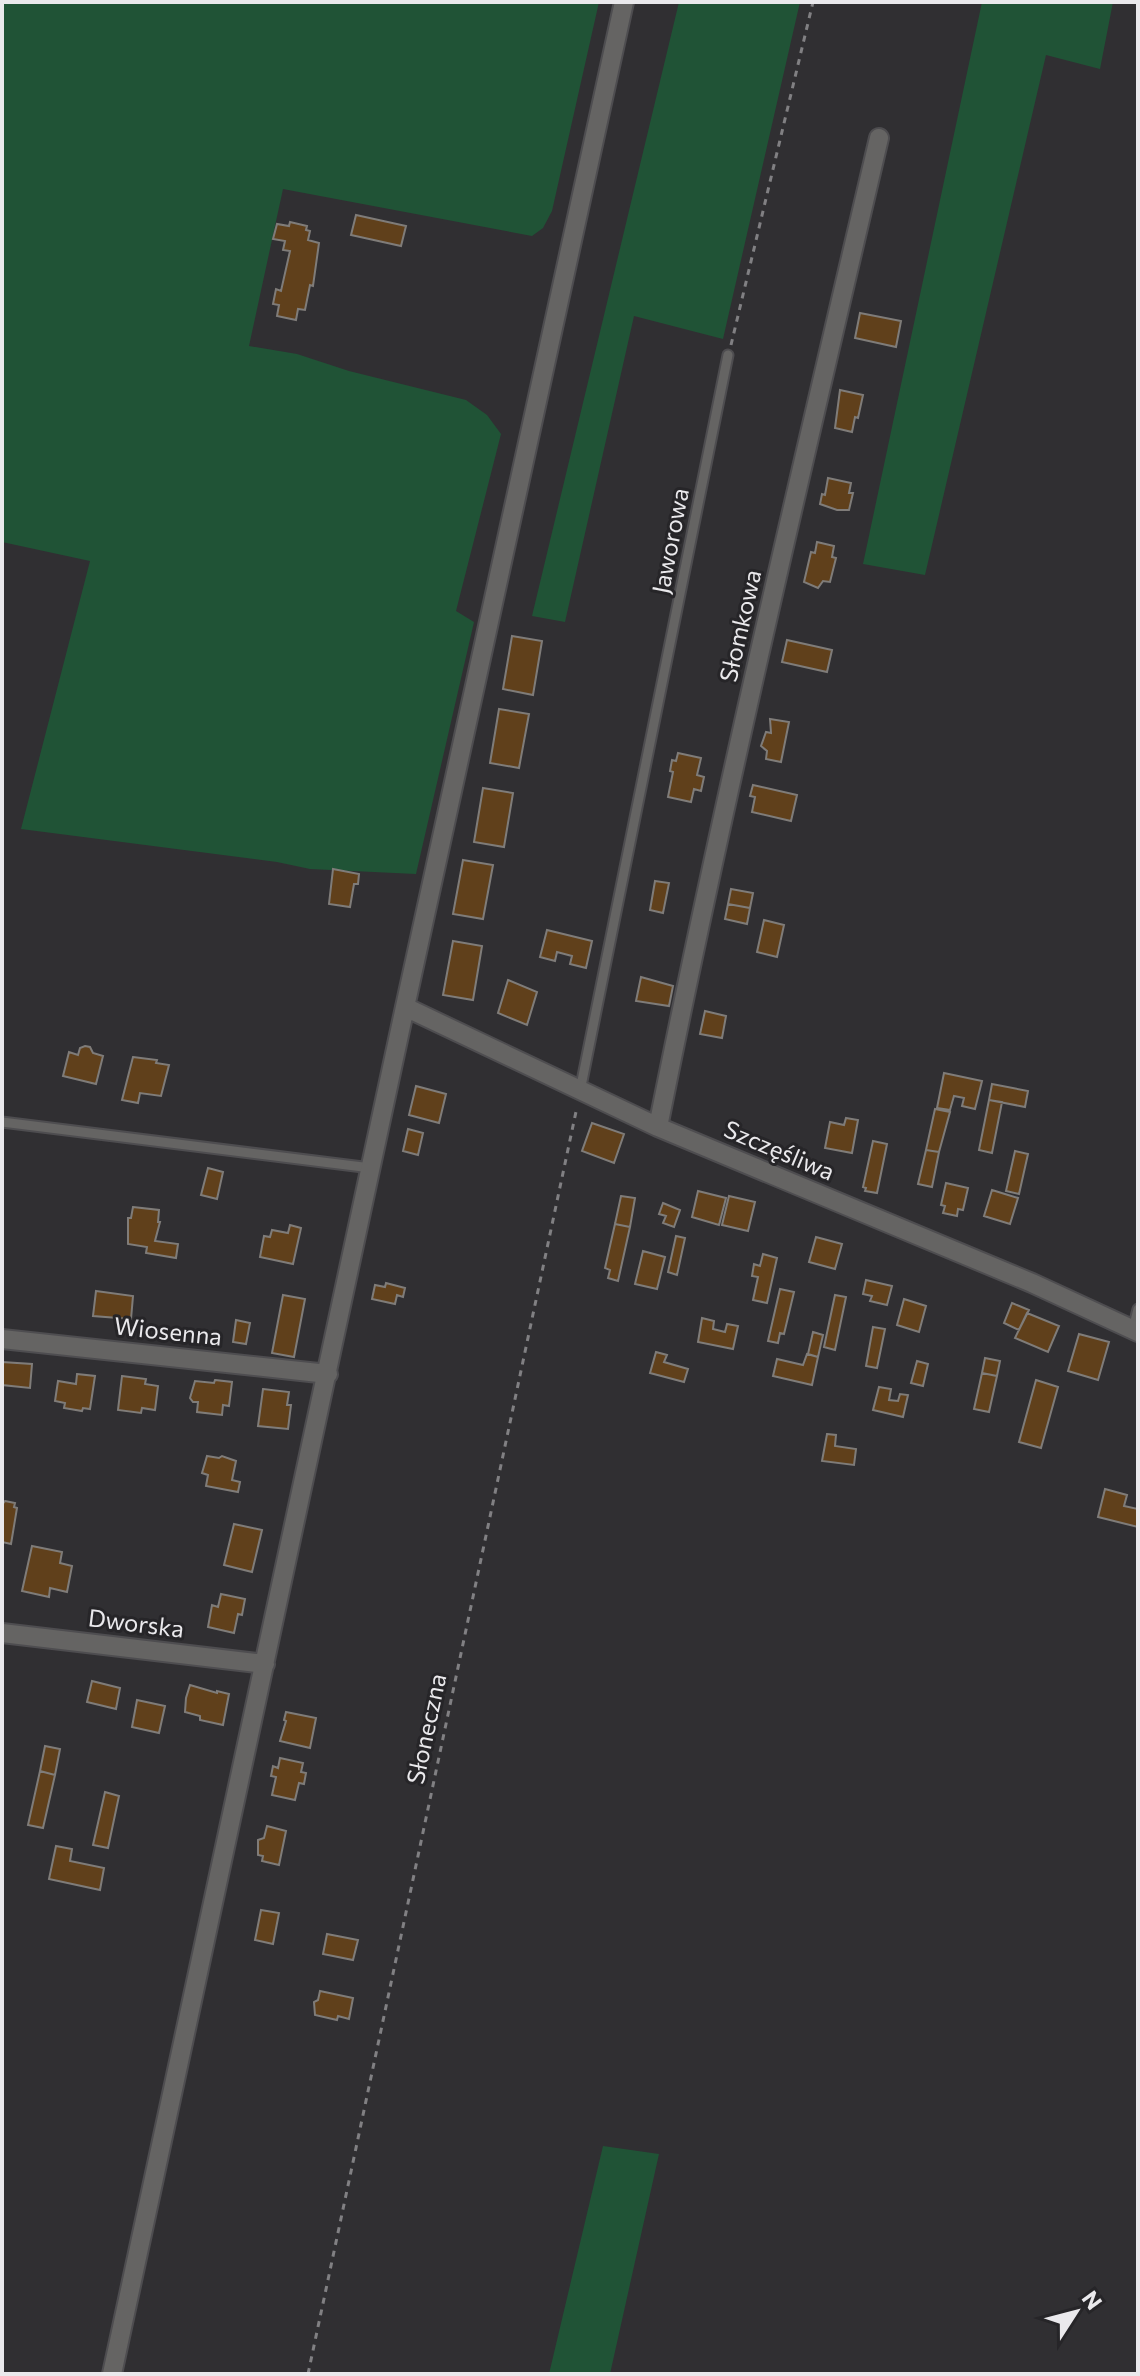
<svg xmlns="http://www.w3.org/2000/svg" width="1140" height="2376" font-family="Commissioner,sans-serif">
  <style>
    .green { fill: #205336 }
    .building { fill: #60401b; stroke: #7f7c79; stroke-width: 2 }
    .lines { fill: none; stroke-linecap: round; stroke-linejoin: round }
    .service-casing { stroke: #4e4d50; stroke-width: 13 }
    .minor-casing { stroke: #4e4d50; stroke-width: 22 }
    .path { stroke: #818083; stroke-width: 3; stroke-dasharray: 6 6; stroke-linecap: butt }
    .service { stroke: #656463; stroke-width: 9 }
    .minor { stroke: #656463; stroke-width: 18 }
    .labels { text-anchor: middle; stroke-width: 6; stroke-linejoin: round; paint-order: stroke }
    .street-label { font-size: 24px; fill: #eae9ec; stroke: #262528 }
  </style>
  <rect width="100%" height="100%" fill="#302f32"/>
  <path class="green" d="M2 2H599L552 211 543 228 532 236 283 189 249 346 297 354 349 371 466 400 487 415 501 434 456 611 474 622 416 874 310 869 277 862 21 829 90 561 2 542Z
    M679 2H800L723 339 634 316 565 622 532 616Z
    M982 2H1113L1100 69 1046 55 925 575 863 564Z
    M603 2146 659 2154 610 2374H549Z"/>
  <path class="building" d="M356 215 406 226 401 246 351 235Z
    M290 222 307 226 306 230 310 231 308 240 319 243 313 286 310 285 305 310 298 309 296 320 277 316 279 305 273 304 276 289 281 291 290 251 283 250 285 241 273 239 277 224 289 226Z
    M860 313 901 321 896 347 855 338Z
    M840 390 863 395 858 418 855 417 852 432 835 428Z
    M828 478 851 483 849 493H853L849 510H837L820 504 822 494 825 495Z
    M817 542 834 546 832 557 836 558 830 582 823 581 818 588 804 582 811 552 815 553Z
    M512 636 542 641 533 695 503 689Z
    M787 640 832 650 827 672 782 662Z
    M499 709 529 714 519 768 490 763Z
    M770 719 789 722 781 762 766 759 767 751 761 746 766 732 771 733Z
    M678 753 701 758 697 775 704 777 701 791 694 789 691 802 668 797 673 772 670 771 672 760 676 761Z
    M753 785 797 795 791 821 752 812 755 797 750 796Z
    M483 788 513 793 504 847 474 842Z
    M463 860 493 865 483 919 453 914Z
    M333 869 359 874 358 884H354L350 907 329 904Z
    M655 881 669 883 663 913 650 910Z
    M731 889 753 893 750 908 728 904Z
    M728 904 750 908 747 924 725 919Z
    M764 920 784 925 777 957 757 952Z
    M547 930 592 941 586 968 570 964 572 956 557 952 555 961 540 957Z
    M453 941 482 946 473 1000 443 995Z
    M641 977 673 986 669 1006 636 1001Z
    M508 980 537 992 527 1025 498 1013Z
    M705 1011 726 1016 722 1038 700 1034Z
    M85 1046 90 1047 93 1053 103 1056 96 1084 63 1076 69 1052 78 1055 80 1048Z
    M133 1057 157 1060 156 1063 169 1065 161 1096 140 1093 138 1103 122 1100Z
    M944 1073 982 1081 975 1109 962 1106 964 1098 954 1096 950 1110 937 1108Z
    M992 1084 1028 1091 1025 1107 989 1100Z
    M416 1086 446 1094 439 1123 409 1115Z
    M989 1100 1002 1102 992 1153 979 1150Z
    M935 1109 950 1112 939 1152 926 1150Z
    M846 1118 858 1120 852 1153 825 1148 830 1122 844 1125Z
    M592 1123 624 1134 614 1163 582 1151Z
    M408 1129 423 1133 418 1155 403 1151Z
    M873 1141 887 1144 877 1193 865 1191 866 1188 863 1187Z
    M926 1150 939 1152 932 1187 918 1184Z
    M1015 1151 1028 1154 1019 1194 1006 1191Z
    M208 1168 223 1172 217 1199 201 1195Z
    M946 1183 968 1188 963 1210 958 1209 957 1216 943 1213 945 1206 941 1205Z
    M992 1190 1018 1198 1010 1224 984 1216Z
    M698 1191 726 1198 719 1225 692 1217Z
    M621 1196 635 1198 630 1227 615 1224Z
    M729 1196 755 1202 748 1231 722 1225Z
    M663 1203 680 1210 674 1227 663 1223 666 1216 659 1214Z
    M133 1207 159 1210 158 1222H160L155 1241 178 1244 176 1258 146 1253 147 1247 128 1244V1218H131Z
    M615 1224 630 1227 618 1281 608 1278 610 1270 605 1268Z
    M290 1225 301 1228 293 1264 260 1257 264 1236 270 1237 272 1230 288 1233Z
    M676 1236 685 1238 677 1275 668 1272Z
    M816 1237 842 1244 835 1269 809 1262Z
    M643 1251 665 1257 657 1289 635 1284Z
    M763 1254 777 1258 767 1303 753 1300 758 1277 752 1276 754 1264 760 1266Z
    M866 1280 892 1286 887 1305 870 1301 872 1296 863 1294Z
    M386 1283 405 1288 403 1297 397 1295 395 1304 372 1299 375 1285 385 1287Z
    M780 1289 794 1292 784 1334 780 1333 778 1343 768 1341Z
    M96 1291 133 1296 131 1319 93 1316Z
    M283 1295 305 1299 294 1357 272 1353Z
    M835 1295 846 1297 835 1350 824 1347Z
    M904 1299 926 1306 919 1332 897 1325Z
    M1012 1303 1029 1310 1019 1330 1004 1323Z
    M1027 1313 1059 1326 1048 1352 1015 1338Z
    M702 1318 714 1321 713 1329 725 1332 727 1324 738 1326 733 1349 698 1342Z
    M236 1320 250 1323 246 1344 233 1342Z
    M873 1327 885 1329 877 1368 866 1366Z
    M813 1332 823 1335 818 1357 808 1354Z
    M1079 1334 1109 1342 1098 1380 1068 1371Z
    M656 1352 667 1355 664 1362 688 1369 684 1382 650 1373Z
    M807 1354 818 1357 812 1385 773 1376 777 1359 803 1365Z
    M985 1358 1000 1361 997 1376 982 1373Z
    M917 1361 928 1364 923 1386 911 1383Z
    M2 1362 32 1364 30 1388 2 1385Z
    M982 1373 997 1376 989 1412 974 1409Z
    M77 1374 95 1376 90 1409 83 1408 82 1411 64 1408 65 1403 55 1401 58 1381 76 1384Z
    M122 1376 146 1379 145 1384 158 1386 155 1410 142 1408 141 1413 118 1410Z
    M215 1380 232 1382 229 1406 223 1405 222 1415 197 1412 198 1402H193L190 1398 195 1381 214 1383Z
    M1036 1380 1058 1387 1041 1448 1019 1442Z
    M879 1387 891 1389 889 1400 898 1401 900 1394 908 1395 903 1417 873 1410Z
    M263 1389 289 1392 287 1405H291L288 1429 258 1426Z
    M827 1434 836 1435 835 1446 856 1449 854 1465 822 1461Z
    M207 1456 219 1458 222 1456 236 1461 232 1480 240 1482 238 1492 206 1486 208 1475 202 1473Z
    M1105 1489 1127 1495 1124 1506 1138 1509V1527L1098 1517Z
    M5 1501 15 1503 14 1507 17 1508 11 1544 2 1542V1505Z
    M234 1524 262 1530 252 1572 224 1565Z
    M32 1546 62 1552 60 1563 72 1566 67 1592 50 1588 49 1597 22 1591Z
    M221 1594 245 1599 242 1615 238 1614 234 1633 208 1627 212 1605 218 1607Z
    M92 1681 120 1688 116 1709 87 1702Z
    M190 1685 217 1693V1691L229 1694 223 1725 200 1720V1716L185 1712 186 1698Z
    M137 1700 165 1706 159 1733 132 1727Z
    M286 1712 316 1718 310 1748 280 1741 286 1721 284 1720Z
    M45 1746 60 1749 55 1775 40 1771Z
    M280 1758 303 1763 301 1772 306 1773 304 1784 299 1783 295 1800 272 1795 276 1777 271 1776 273 1766 278 1768Z
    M40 1771 55 1775 43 1828 28 1825Z
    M105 1792 119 1796 108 1848 93 1845Z
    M267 1826 286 1831 279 1865 262 1861 263 1856 258 1855V1840L264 1838Z
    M56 1846 72 1849 70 1861 104 1868 100 1890 49 1879Z
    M261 1910 279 1913 273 1944 255 1940Z
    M327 1934 358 1940 353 1960 323 1954Z
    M320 1991 353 1998 349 2019 338 2016 337 2020 315 2015 314 2002 318 2000Z"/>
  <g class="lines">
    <defs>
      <path id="service" d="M580 1091 728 355
        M2 1122 371 1168
        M1133 1329 1138 1309"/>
      <path id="minor" d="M405 1007 658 1127 1032 1283 1138 1332
        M658 1127C724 796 802 467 879 138
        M2 1339 328 1374
        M2 1633 265 1664
        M112 2374 405 1007 624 2"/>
    </defs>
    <use href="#service" class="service-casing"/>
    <use href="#minor" class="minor-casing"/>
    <path class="path" d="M731 345 813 2
      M308 2374 577 1107"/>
    <use href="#service" class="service"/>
    <use href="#minor" class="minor"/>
  </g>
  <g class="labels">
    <g class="street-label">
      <text transform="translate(671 541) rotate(-79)" y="8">Jaworowa</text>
      <text transform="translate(741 626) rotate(-77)" y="8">Słomkowa</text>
      <text transform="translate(779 1151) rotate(23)" y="8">Szczęśliwa</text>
      <text transform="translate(168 1332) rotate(6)" y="8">Wiosenna</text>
      <text transform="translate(136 1624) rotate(7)" y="8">Dworska</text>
      <text transform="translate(427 1729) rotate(-78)" y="8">Słoneczna</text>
    </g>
  </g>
  <rect width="1140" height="2376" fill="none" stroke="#eae9ec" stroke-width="8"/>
  <g transform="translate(1076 2312) rotate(54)" stroke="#262528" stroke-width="6" paint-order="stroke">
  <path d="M0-6L14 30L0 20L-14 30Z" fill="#eae9ec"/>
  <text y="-12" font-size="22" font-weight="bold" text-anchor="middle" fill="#eae9ec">N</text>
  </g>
</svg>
